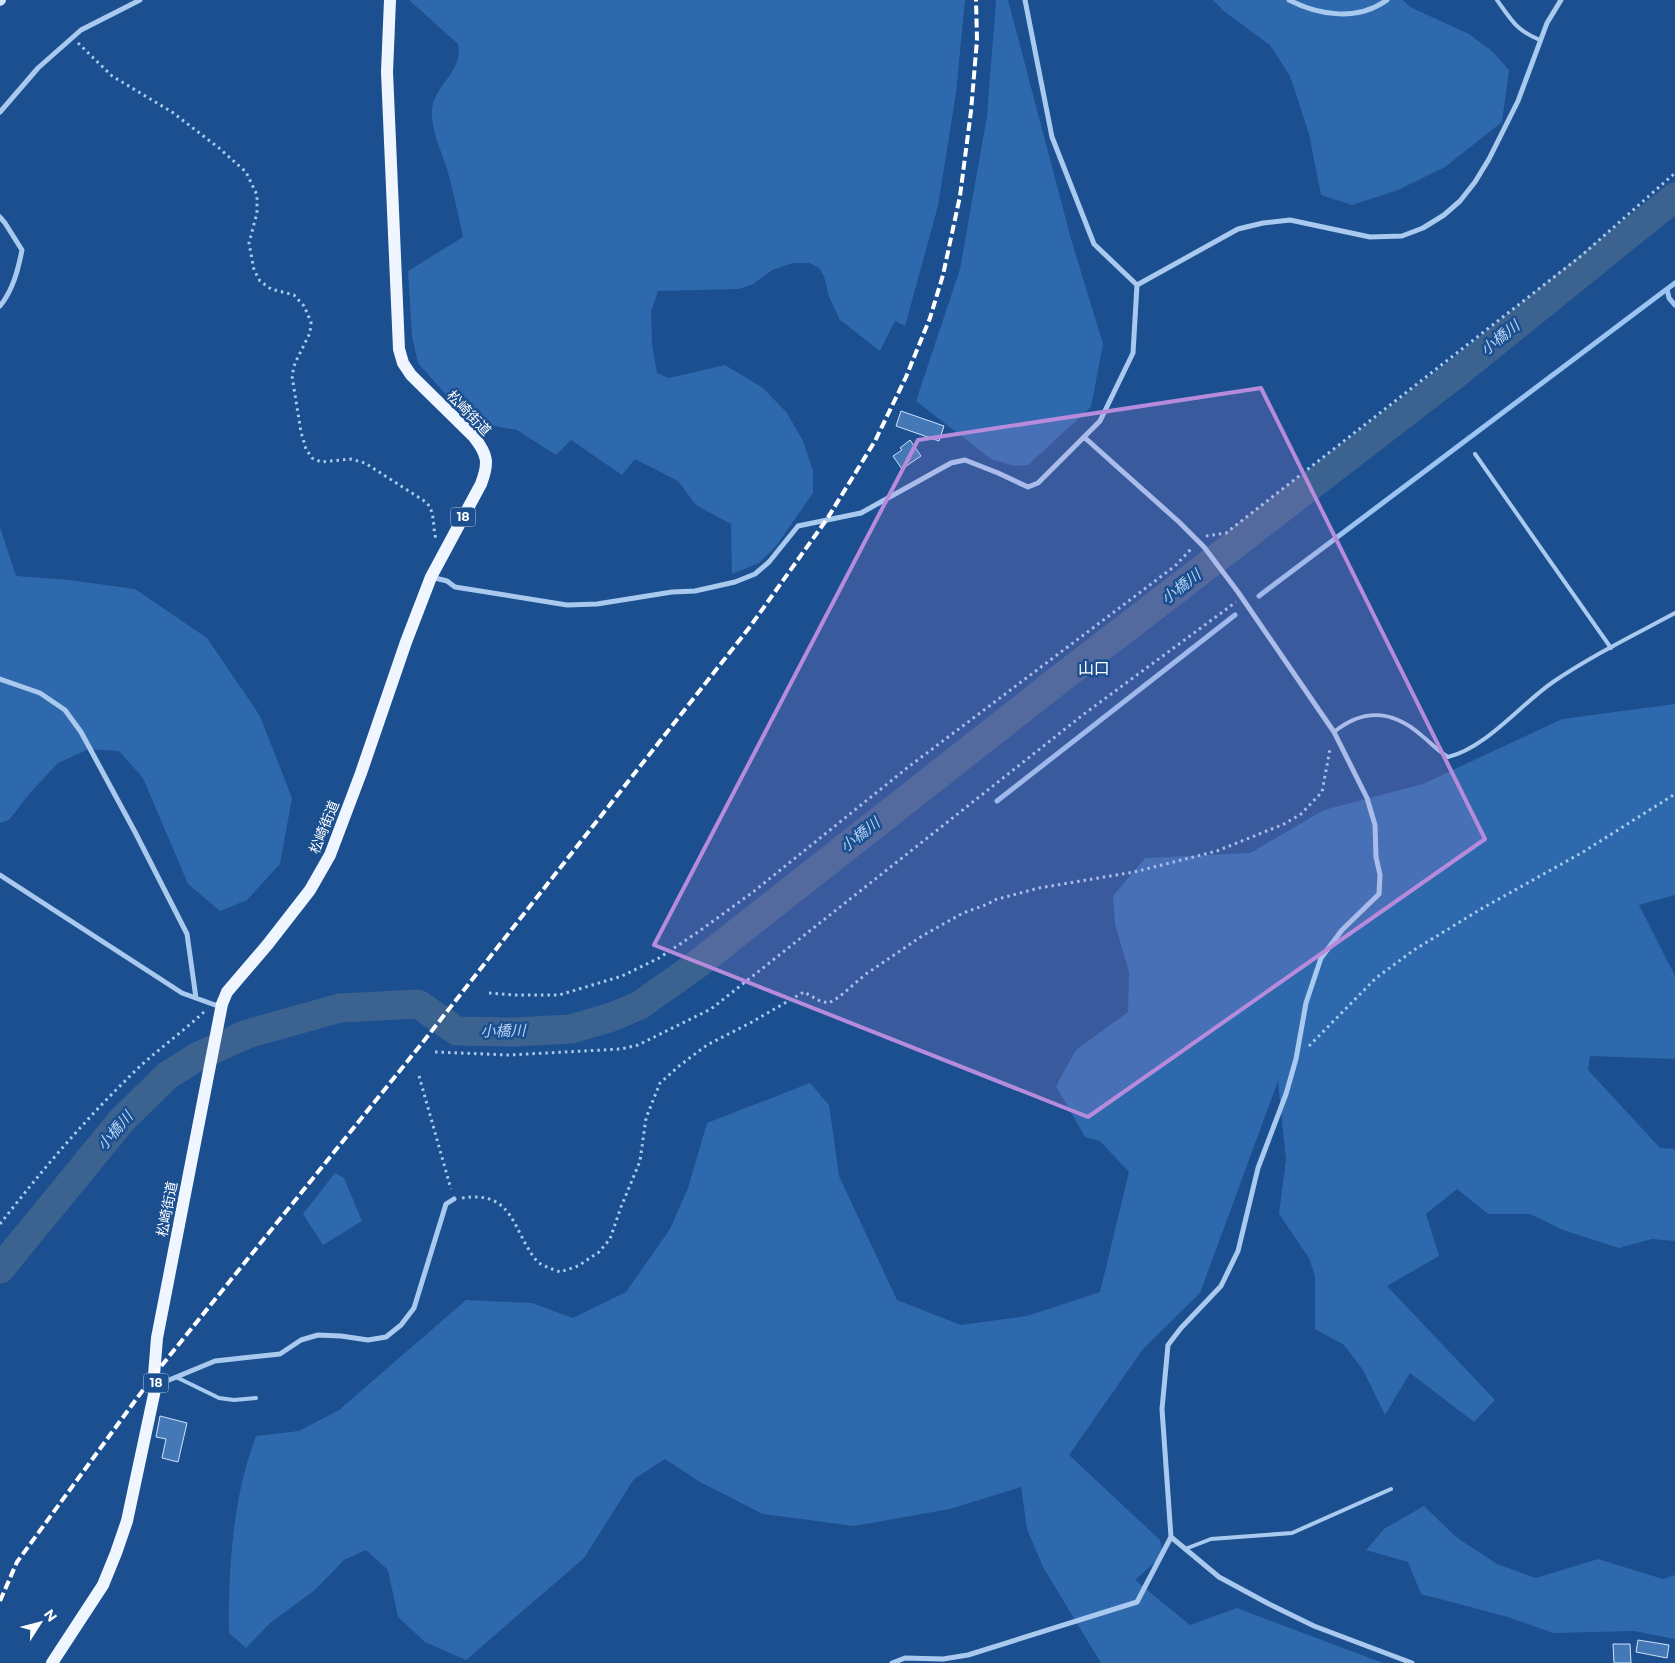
<svg xmlns="http://www.w3.org/2000/svg" width="1675" height="1663" font-family="Montserrat,'Noto Sans JP',sans-serif">
  <style>
    .green { fill: #2e69ad }
    .lines { fill: none; stroke-linecap: round; stroke-linejoin: round }
    .stream { stroke: #9cc4f0; stroke-width: 5 }
    .river { stroke: #3c6290; stroke-width: 29 }
    .building { fill: #4478b7; stroke: #cfe3fa }
    .path { stroke: #a9c9ee; stroke-width: 3; stroke-dasharray: 2.5 4; stroke-linecap: butt }
    .lane { stroke: #a9c9ee; stroke-width: 4 }
    .street { stroke: #a9c9ee; stroke-width: 5 }
    .secondary { stroke: #d6e6fa; stroke-width: 10 }
    .primary { stroke: #f0f6ff; stroke-width: 12 }
    .rail { stroke: #fff; stroke-width: 4; stroke-dasharray: 9 4; stroke-linecap: butt }
    .marked { fill: #b68bdc; fill-opacity: 0.2; stroke: #b68bdc; stroke-width: 4; stroke-linejoin: round }
    .labels { text-anchor: middle; stroke-width: 5; stroke-linejoin: round; paint-order: stroke }
    .shield { fill: #1b4f8f; stroke: #bbcadd; stroke-width: 1 }
    .shield-label { font-size: 12px; font-weight: bold; fill: #fff }
    .street-label { font-size: 14px; fill: #fff; stroke: #1b4f8f }
    .water-label { font-size: 15px; font-style: italic; fill: #b5d3f5; stroke: #1b4f8f }
    .quarter-label { font-size: 16px; fill: #fff; stroke: #1b4f8f }
  </style>
  <rect width="100%" height="100%" fill="#1b4f8f"/>
  <path class="green" d="M409 0H965L956 93 938 206 905 326 895 321 880 351 840 320 829 297 824 276 819 268 809 263H793L772 270 753 284 739 289 658 291 651 312 652 344 657 373 669 378 725 365 763 388 787 413 803 441 813 471V493L776 546 759 563 732 574 731 524 696 505 678 481 635 459 622 475 571 440 556 455 517 430 478 423 463 414 418 363 412 336 408 271 463 237C458 214 453 191 447 169 441 150 431 131 432 110 434 85 464 71 458 44Z
    M996 0H1008L1071 239 1103 344 1091 407 1028 465 1014 466 991 459 916 401 960 269 987 116Z
    M1213 0H1403L1410 7 1469 34 1493 52 1509 70 1502 122 1445 167 1398 190 1352 205 1321 195 1309 134 1290 76 1270 45 1225 12Z
    M0 527 16 576 69 580 135 589 207 638 260 716 292 798 280 864 247 900 220 911 188 884 143 778 119 751 89 749 58 763 30 793 9 820 0 823Z
    M1675 704V895L1639 905 1675 976V1059L1590 1056 1588 1070 1660 1148 1675 1149V1241L1652 1239 1619 1248 1563 1230 1530 1214H1488L1457 1189 1426 1214 1439 1256 1387 1286 1495 1400 1474 1422 1410 1373 1385 1415 1363 1370 1344 1345 1315 1329V1276L1309 1258 1279 1214 1286 1160 1278 1081 1200 1293 1143 1349 1069 1455 1160 1540 1163 1555 1135 1580 1190 1625 1237 1608 1383 1663H1101L1043 1567 1027 1529 1021 1487 950 1509 854 1526 763 1514 700 1482 665 1459 634 1479 584 1558 466 1660 425 1642 398 1617 388 1570 366 1550 344 1560 315 1590 270 1623 246 1648 229 1633C228 1569 233 1496 256 1436L299 1431 339 1410 466 1300 532 1303 573 1318 626 1292 670 1229 688 1188 707 1123 810 1083 829 1105 839 1176 897 1300 961 1325 1027 1316 1100 1292 1129 1172 1100 1141 1085 1137 1056 1086 1076 1050 1128 1012 1129 972 1115 924 1113 896 1145 858 1250 853 1324 810 1423 784 1562 719Z
    M335 1173 344 1178 362 1221 323 1245 303 1214Z
    M1424 1506 1456 1537 1497 1564 1536 1578 1598 1559 1663 1579 1675 1575V1639L1634 1631 1553 1633 1508 1617 1421 1594 1408 1562 1366 1550 1384 1529Z"/>
  <g class="lines">
    <path class="stream" d="M1675 283 1667 289 1669 298 1675 305
      M1259 596 1667 289
      M997 801 1235 615"/>
    <path class="river" d="M0 1269 122 1120 168 1075 197 1057 247 1034 340 1008 418 1004 457 1031 515 1032 571 1029 612 1017 640 1005 695 966 1056 682 1461 370 1675 197"/>
  </g>
  <path class="building" d="M901 411 944 426 939 441 896 426Z
    M910 440 921 456 902 469 893 456 902 450 900 448Z
    M160 1416 187 1423 178 1462 162 1458 166 1439 156 1437Z
    M1638 1640 1669 1645 1667 1658 1636 1652Z
    M1613 1644H1630L1631 1663H1614Z"/>
  <g class="lines">
    <path class="path" d="M78 43 112 76 172 112 219 148 246 172 257 195V213L249 243 254 270 260 281 271 289 294 295 304 306 311 322 310 333 295 363 292 376 301 432 306 449 312 458 321 462 351 459 365 463 426 502C436 513 432 526 436 539
      M1206 536 1226 533 1581 256 1675 173
      M489 993 514 995H559L622 976 659 958 698 932 753 892 907 768 1175 566 1192 548
      M1309 1046 1376 978 1414 950 1481 909 1583 852 1675 794
      M435 1052 509 1055 621 1049 638 1045 711 1009 1084 714 1236 602
      M419 1076 451 1189
      M462 1198C514 1190 512 1230 536 1260 541 1266 553 1269 560 1272L578 1266 599 1252 610 1239 621 1207 640 1161 646 1118 660 1083 679 1066 707 1045 752 1022 804 992 820 1001 829 1003 839 997 866 974 922 936 963 913 988 904 994 900 1039 888 1134 872 1217 851 1284 824 1301 814 1322 792 1330 749
      M0 1224C39 1174 81 1124 126 1080 150 1055 179 1035 204 1012"/>
    <path class="lane" d="M1497 0C1512 21 1516 30 1540 40
      M1475 454 1611 648
      M1334 732C1364 708 1392 710 1421 735 1431 743 1437 750 1448 757 1486 748 1521 704 1553 682 1591 656 1634 635 1675 613
      M176 1377 219 1398 234 1400 256 1398
      M1185 1549 1211 1539 1292 1533 1391 1489"/>
    <path class="street" d="M1025 0 1052 137 1094 244 1137 285
      M1289 0C1320 16 1358 21 1387 0
      M0 112 38 68 81 30 140 0
      M0 217 5 223 22 250C18 270 13 290 0 306
      M1137 285 1238 229 1263 223 1290 220 1370 237 1402 236 1423 228 1444 215 1460 201 1475 182 1489 159 1518 101 1547 23 1561 0
      M431 577 447 581 455 587 567 605 597 604 672 592 695 591 735 582 755 574 769 562 798 526 861 513 951 463 965 460 998 473 1028 487 1038 483 1100 421 1133 353 1137 285
      M0 679 40 693 65 710 81 732 135 832 187 934 196 998
      M0 875 182 993 215 1005 222 1004
      M157 1385 215 1361 280 1354 301 1340 318 1335 341 1336 368 1340 386 1337 401 1325 414 1308 446 1204 454 1199
      M1171 1537 1219 1577 1269 1604 1314 1626 1412 1663
      M892 1663 905 1658 943 1659 968 1655 1137 1602 1171 1537 1162 1409 1168 1345 1181 1328 1221 1286 1238 1251 1258 1168 1286 1094 1296 1059 1306 1003 1321 958 1342 930 1379 894 1380 875 1376 857 1375 825 1367 798 1334 732 1238 592 1204 547 1179 522 1084 437"/>
    <path class="secondary" d="M0 1 1 0"/>
    <path class="primary" d="M52 1663 103 1585 116 1553 127 1521 156 1385 154 1375 157 1338 222 1004 227 992 268 944 310 890 330 855 361 773 406 642 431 577 481 484C489 463 488 455 474 437L411 375 403 363 399 349 387 72 390 0"/>
    <path class="rail" d="M0 1601 17 1562 154 1375 423 1042 749 628 827 519 875 441 906 377 930 318 943 275 960 196 971 111 977 40 976 0"/>
  </g>
  <path class="marked" d="M1261 388 1485 839 1088 1117 654 945 918 440Z"/>
  <g class="labels">
    <g class="shield">
      <rect x="450.5" y="507.5" width="25" height="19" rx="4"/>
      <rect x="143.5" y="1373.5" width="25" height="19" rx="4"/>
    </g>
    <g class="shield-label">
      <text x="463" y="521">18</text>
      <text x="156" y="1387">18</text>
    </g>
    <g class="street-label">
      <text transform="translate(469 413) rotate(46)" y="5">松崎街道</text>
      <text transform="translate(324 827) rotate(-68)" y="5">松崎街道</text>
      <text transform="translate(167 1209) rotate(-79)" y="5">松崎街道</text>
    </g>
    <g class="water-label">
      <text transform="translate(1500 338) rotate(-39)" y="5">小橋川</text>
      <text transform="translate(1181 587) rotate(-38)" y="5">小橋川</text>
      <text transform="translate(860 835) rotate(-38)" y="5">小橋川</text>
      <text transform="translate(503 1031) rotate(-1)" y="5">小橋川</text>
      <text transform="translate(115 1131) rotate(-49)" y="5">小橋川</text>
    </g>
    <g class="quarter-label">
      <text x="1094" y="674">山口</text>
    </g>
  </g>
  <g transform="translate(40 1623) rotate(54)" stroke="#1b4f8f" stroke-width="4" paint-order="stroke">
  <path d="M0-4L9 19L0 12L-9 19Z" fill="#ffffff"/>
  <text y="-8" font-size="14" font-weight="bold" text-anchor="middle" fill="#ffffff">N</text>
  </g>
</svg>
